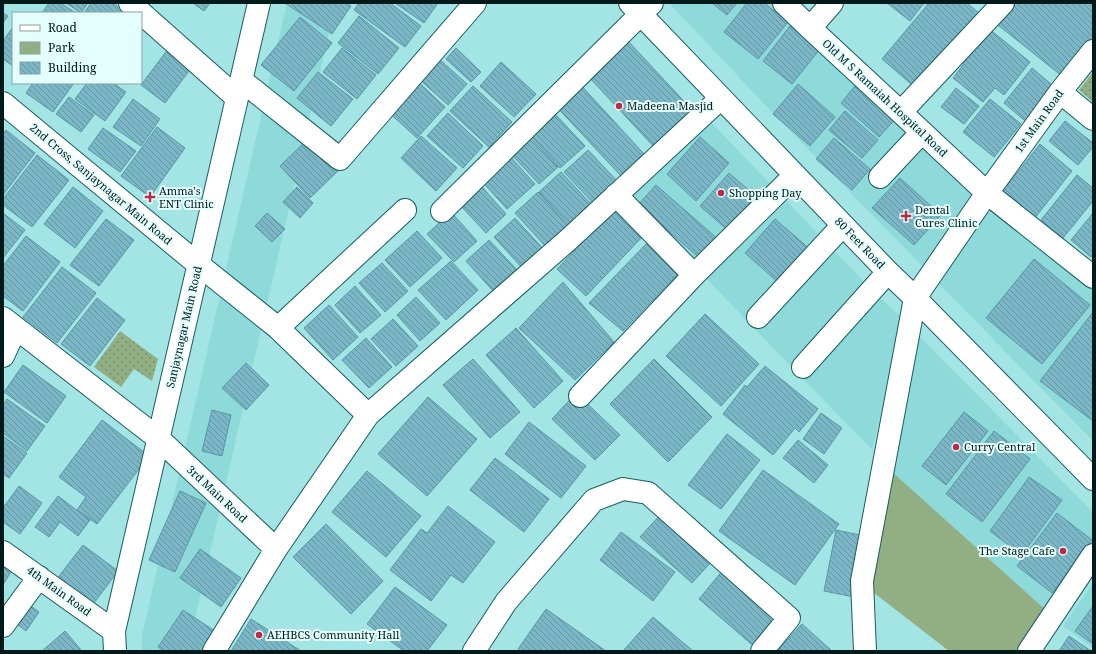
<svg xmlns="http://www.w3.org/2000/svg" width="1096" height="654" font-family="'Noto Serif',serif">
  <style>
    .built { fill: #8edada }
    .green { fill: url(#green-dots) }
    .pitch { fill: #91af82 }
    .building { fill: url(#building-back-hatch); stroke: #5b96a5 }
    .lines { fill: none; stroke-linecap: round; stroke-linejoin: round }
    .minor-casing { stroke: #185d5d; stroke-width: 24 }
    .minor { stroke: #fff; stroke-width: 22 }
    .poi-dot { fill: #bb2a48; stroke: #e4fefd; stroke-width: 1.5 }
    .labels { text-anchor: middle; stroke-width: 4; stroke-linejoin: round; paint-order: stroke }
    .street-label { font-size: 11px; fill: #001919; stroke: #e4fefd }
    .poi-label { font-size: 11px; fill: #001919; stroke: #e4fefd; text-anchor: start }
  </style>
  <defs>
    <pattern id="green-dots" width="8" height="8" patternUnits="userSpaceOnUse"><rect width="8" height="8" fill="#91af82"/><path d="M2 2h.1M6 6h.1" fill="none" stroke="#748e6a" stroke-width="1.8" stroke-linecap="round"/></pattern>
    <pattern id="building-back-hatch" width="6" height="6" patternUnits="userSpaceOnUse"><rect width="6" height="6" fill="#7bb7c6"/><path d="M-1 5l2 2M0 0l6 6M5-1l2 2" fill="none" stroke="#6294a0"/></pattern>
  </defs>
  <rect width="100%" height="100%" fill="#a3e5e4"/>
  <path class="built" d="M287 3H336L190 640V651H142V635Z
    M669 3H780L981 192 926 270 768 108Z
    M708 119 872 290 904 320 872 450 629 199Z
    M992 201 1093 284V441L935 280Z
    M917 334 1093 512V548L1049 613 890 470Z
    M1093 583V648L1063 626Z"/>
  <path class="green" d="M1093 72V102L1079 90Z
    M120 331 158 359 152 381 134 369 121 387 94 367Z"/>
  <path class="pitch" d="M890 470 1049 613 1022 651H949L869 589Z"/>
  <path class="building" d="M49 3H61L74 12 73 13H42Z
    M66 3H88L81 13Z
    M91 3H113L126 13H84Z
    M193 3H210L204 11Z
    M285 3H347L351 6 332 34Z
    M359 3H390L421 26 405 47 354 10Z
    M395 3H438L424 23Z
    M712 3H737L727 15Z
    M747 3H764L788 22 758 59 724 32Z
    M887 3H924L910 21Z
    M929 3H967L980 14 917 89 882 59Z
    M1016 3H1093V38L1062 76 998 25Z
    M3 13 8 16 3 23Z
    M359 16 399 48 378 74 338 43Z
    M300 17 332 43 294 91 261 65Z
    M790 26 820 49 792 84 763 61Z
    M13 27V66L3 59V41Z
    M988 28 1030 62 1004 95 995 88 983 102 953 78 964 64 962 61Z
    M627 40 695 113 656 149 588 76Z
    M342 48 376 75 357 99 323 72Z
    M456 48 481 72 471 82 446 59Z
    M168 49 192 67 165 103 141 85Z
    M437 57 467 84 448 105 418 78Z
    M501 62 536 94 514 117 480 86Z
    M1032 68 1058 90 1030 125 1004 103Z
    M318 72 353 99 331 126 297 98Z
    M414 78 445 107 417 138 385 109Z
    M860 80 900 114 879 137 841 103Z
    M578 82 645 155 622 177 554 104Z
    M33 83H74L53 112 26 93Z
    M87 83H113L126 92 105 121 75 99Z
    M798 84 835 117 810 146 773 114Z
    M473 86 512 122 489 147 450 111Z
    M956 88 979 106 964 124 941 107Z
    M69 97 94 115 81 132 56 114Z
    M133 99 160 119 141 146 113 127Z
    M990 99 1021 124 994 157 963 132Z
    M845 111 878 140 862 158 829 130Z
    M448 113 483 146 463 168 427 136Z
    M556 115 585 146 560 168 532 137Z
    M1065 121 1093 143V147L1078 165 1049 141Z
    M157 127 185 148 150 197 121 176Z
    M103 128 136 151 120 172 88 149Z
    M6 130 35 153 3 195V135Z
    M421 136 457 168 436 191 401 158Z
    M529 136 558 167 539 184 510 153Z
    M700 137 729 163 696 201 667 174Z
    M834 138 870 169 852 190 816 159Z
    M306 141 340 169 310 198 280 166Z
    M1040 144 1072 171 1034 219 1001 193Z
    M588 150 619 183 595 205 564 172Z
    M508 154 535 184 507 209 480 179Z
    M37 155 69 180 32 227 3 205V199Z
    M561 172 593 206 571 227 539 192Z
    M729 173 759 199 730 232 700 206Z
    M1077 175 1093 188V201L1063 238 1041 220Z
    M900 178 941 215 914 245 872 208Z
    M656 185 719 240 702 260 638 205Z
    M73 187 103 211 75 248 44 224Z
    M297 187 313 203 300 218 283 202Z
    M482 187 506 214 486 233 461 206Z
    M538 192 569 227 547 248 515 213Z
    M616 207 645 234 586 296 557 269Z
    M451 212 477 241 454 262 427 234Z
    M3 213 25 230 3 258Z
    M267 213 285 229 272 242 255 226Z
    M1093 213V254L1091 257 1071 240Z
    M515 218 545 251 524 270 494 237Z
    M106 219 134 240 99 286 70 265Z
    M775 219 811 250 780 284 745 253Z
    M417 231 442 258 410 287 385 260Z
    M26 236 60 262 23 311 3 296V266Z
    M489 240 519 272 495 293 466 261Z
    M649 241 680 272 623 331 589 303Z
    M1034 259 1090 305 1042 364 986 318Z
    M451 261 478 290 446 320 418 290Z
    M382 263 408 291 385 312 359 283Z
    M62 267 96 293 57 343 23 317Z
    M563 282 614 342 575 380 519 328Z
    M355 286 381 315 360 333 335 305Z
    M416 297 440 323 420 341 397 315Z
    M97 298 125 320 90 366 61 344Z
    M329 305 358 337 333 360 304 328Z
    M1093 312V421L1040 381Z
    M705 314 759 364 721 406 666 356Z
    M393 319 418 346 396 366 371 339Z
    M516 328 563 381 534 408 486 355Z
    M366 338 392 367 369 388 342 360Z
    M473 359 520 412 490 438 443 385Z
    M654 359 712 417 668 462 610 404Z
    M246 363 269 385 246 410 222 388Z
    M23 365 66 396 47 423 4 392Z
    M765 366 818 409 799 432 795 428 773 455 723 414 745 385 747 387Z
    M576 393 620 435 595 460 552 419Z
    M428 397 477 439 427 496 378 454Z
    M7 399 45 426 27 451 3 433V405Z
    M212 410 231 415 222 456 202 451Z
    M964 412 988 431 946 485 922 466Z
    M821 413 842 428 824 454 803 439Z
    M102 420 149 456 97 524 77 510 86 497 59 477Z
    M529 422 586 466 561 498 505 454Z
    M994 431 1030 459 982 522 946 494Z
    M727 434 760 460 721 509 688 485Z
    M3 436 27 453 9 478 3 474Z
    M798 440 828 465 814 483 783 458Z
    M495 458 549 499 524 532 470 490Z
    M763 470 839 524 795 585 719 531Z
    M367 471 421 516 386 557 332 512Z
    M1029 477 1062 500 1022 555 990 531Z
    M19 486 42 503 20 534 3 522V508Z
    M180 491 206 503 175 572 149 560Z
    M58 496 90 520 78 536 60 522 49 537 35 527Z
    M448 506 495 542 463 583 451 575 431 601 390 570 421 529 427 533Z
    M1057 513 1092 540 1052 593 1017 566Z
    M661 514 713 560 692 583 640 537Z
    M326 524 383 581 351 614 293 557Z
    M836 530 865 536 854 597 824 591Z
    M621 532 675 572 653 601 600 560Z
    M83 545 118 571 91 607 56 580Z
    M200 549 241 578 221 607 180 578Z
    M3 565 12 570 3 585Z
    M723 570 782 619 757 649 699 599Z
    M395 587 447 625 427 651H404L367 624Z
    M26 602 39 612 26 631 12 620Z
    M1093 606V644L1075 631Z
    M546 609 606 651H521L518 649Z
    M183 610 215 631 202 651H164L158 647Z
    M653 617 693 651H623Z
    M251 619 301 651H231Z
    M802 624 832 651H777Z
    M65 631 82 651H42Z
    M1069 636 1091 651H1059Z"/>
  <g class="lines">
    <defs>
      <path id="minor" d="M130 3 237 98
        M630 3 888 272 915 298 1093 479
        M784 3 810 28 922 132 987 193 1093 277
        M810 28 832 3
        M241 80 340 159 475 3
        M1060 92 1093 119
        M3 103 199 265 278 328 368 415
        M901 112 1003 3
        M880 177 922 132
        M616 195 694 275 795 175
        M442 211 652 3
        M758 317 843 225
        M3 318 159 439 276 549
        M278 328 405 210
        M3 356 16 328
        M803 367 888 272
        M580 396 694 275
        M3 552 114 631
        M3 626 39 577
        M115 651 114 631 259 3
        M214 651 276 549 368 415 568 240 721 98
        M474 651 506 602 594 500 623 489 648 493 789 618 762 651
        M865 651 862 581 915 298 987 193 1060 92 1093 51
        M1029 651 1093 555"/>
    </defs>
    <use href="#minor" class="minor-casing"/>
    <use href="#minor" class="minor"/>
  </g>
  <g class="poi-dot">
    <circle cx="619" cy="106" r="4"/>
    <circle cx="721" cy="193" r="4"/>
    <path d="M148 191h4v4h4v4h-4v4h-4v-4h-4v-4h4z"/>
    <path d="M904 210h4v4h4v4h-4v4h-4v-4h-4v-4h4z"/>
    <circle cx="956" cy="447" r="4"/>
    <circle cx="1063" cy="551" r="4"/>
    <circle cx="259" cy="635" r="4"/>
  </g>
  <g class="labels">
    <g class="street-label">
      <text transform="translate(885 98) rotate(43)" y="4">Old M S Ramaiah Hospital Road</text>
      <text transform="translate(1039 121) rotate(-54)" y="4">1st Main Road</text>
      <text transform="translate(101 184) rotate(40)" y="4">2nd Cross, Sanjaynagar Main Road</text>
      <text transform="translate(860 243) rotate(46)" y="4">80 Feet Road</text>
      <text transform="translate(184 327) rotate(-77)" y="4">Sanjaynagar Main Road</text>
      <text transform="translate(217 494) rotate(43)" y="4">3rd Main Road</text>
      <text transform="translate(59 591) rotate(36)" y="4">4th Main Road</text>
    </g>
    <g class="poi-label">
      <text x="627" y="110">Madeena Masjid</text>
      <text x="159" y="195">Amma's<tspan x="159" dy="13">ENT Clinic</tspan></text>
      <text x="729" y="197">Shopping Day</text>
      <text x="915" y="214">Dental<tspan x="915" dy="13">Cures Clinic</tspan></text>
      <text x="964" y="451">Curry Central</text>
      <text x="1055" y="555" text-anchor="end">The Stage Cafe</text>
      <text x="267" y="639">AEHBCS Community Hall</text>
    </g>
  </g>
  <rect width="1096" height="654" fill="none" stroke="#001919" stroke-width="8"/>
  <rect x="12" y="12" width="130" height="72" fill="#e4fefd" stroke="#89a2a2"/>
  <rect x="20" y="25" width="20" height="6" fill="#ffffff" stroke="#89a2a2"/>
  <text x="48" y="32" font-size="12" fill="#001919">Road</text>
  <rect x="20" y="42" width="20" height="12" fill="#91af82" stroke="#89a2a2"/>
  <text x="48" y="52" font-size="12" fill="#001919">Park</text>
  <rect x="20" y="62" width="20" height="12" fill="url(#building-back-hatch)" stroke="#89a2a2"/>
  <text x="48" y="72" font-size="12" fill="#001919">Building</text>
</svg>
